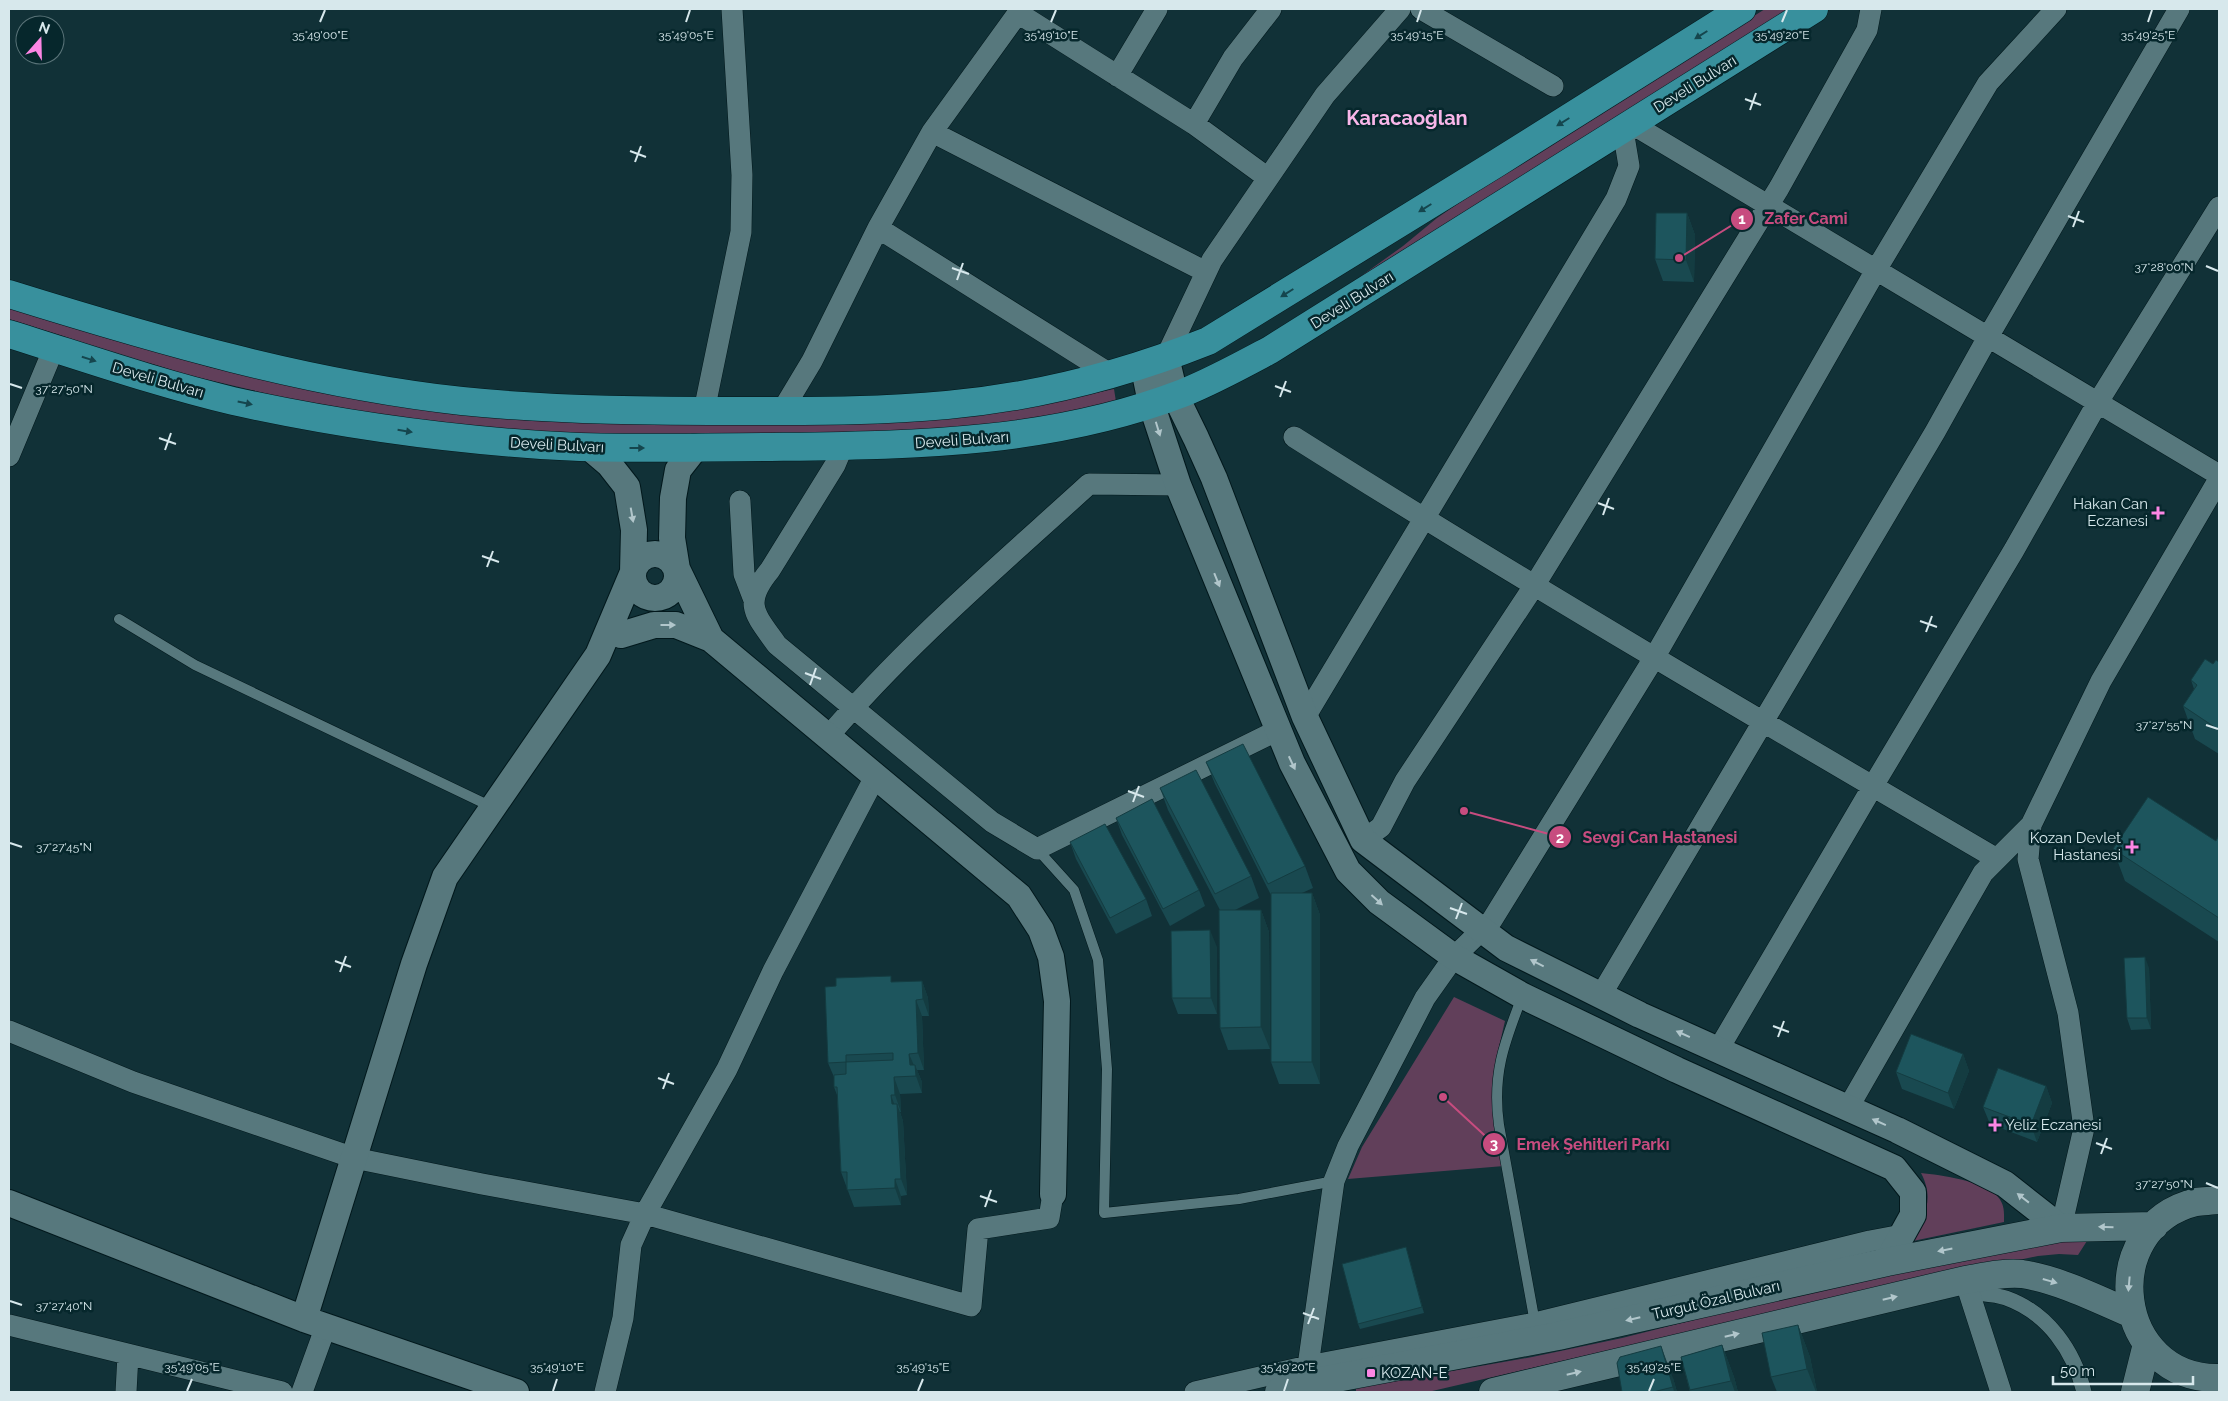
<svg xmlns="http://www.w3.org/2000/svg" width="2228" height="1401" font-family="Raleway,sans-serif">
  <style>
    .green { fill: #613f5a }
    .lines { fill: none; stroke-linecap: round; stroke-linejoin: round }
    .service-casing { stroke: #02181c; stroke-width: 11 }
    .pedestrian-casing { stroke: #02181c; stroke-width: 16 }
    .minor-casing { stroke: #02181c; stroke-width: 22 }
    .tertiary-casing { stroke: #02181c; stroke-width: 28 }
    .secondary-casing { stroke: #02181c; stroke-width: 29 }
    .trunk-casing { stroke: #02181c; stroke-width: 29 }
    .service { stroke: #57787d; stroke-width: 10 }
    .pedestrian { stroke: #57787d; stroke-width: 15 }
    .minor { stroke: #57787d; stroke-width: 21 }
    .tertiary { stroke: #57787d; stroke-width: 26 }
    .secondary { stroke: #57787d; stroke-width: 28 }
    .trunk { stroke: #38909d; stroke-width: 28 }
    .wall { fill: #194950 }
    .shaded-wall { fill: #143c41 }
    .building { fill: #1d555d; stroke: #143c41; fill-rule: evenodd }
    .oneway { fill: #15464e }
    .oneway2 { fill: #b1c6cb }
    .ticks { fill: none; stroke: #d7e8ec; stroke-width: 2 }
    .poi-dot { fill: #fc86e4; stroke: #06272c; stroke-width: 2 }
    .labels { text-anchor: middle; stroke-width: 5; stroke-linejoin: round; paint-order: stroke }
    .street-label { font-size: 15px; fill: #d7e8ec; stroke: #06272c }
    .poi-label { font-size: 15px; fill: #d7e8ec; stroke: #06272c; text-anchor: end }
    .district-label { font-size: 20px; font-weight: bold; fill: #f8b6e9; stroke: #06272c }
    .ticks-label { font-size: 12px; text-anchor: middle; fill: #d7e8ec; stroke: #06272c; stroke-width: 5; stroke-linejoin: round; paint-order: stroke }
    .leader { fill: none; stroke: #c74c7f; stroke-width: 2 }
    .callout-dot { fill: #c74c7f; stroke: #06272c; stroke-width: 2 }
    .mark-label { font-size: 15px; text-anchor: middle; font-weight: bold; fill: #fff }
    .callout-label { font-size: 16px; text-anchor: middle; font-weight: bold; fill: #c74c7f; stroke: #06272c; stroke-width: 5; stroke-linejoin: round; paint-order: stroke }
  </style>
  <rect width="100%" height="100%" fill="#113137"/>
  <path class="green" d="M1765 9H1791L1278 328 1357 279 1403 246 1437 218 1493 180Z
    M9 307 209 367 317 392 414 409 533 421 622 423 942 418 1026 408 1114 389 1117 408 945 430 828 436H625L541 433 420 421 285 398 188 375 9 319Z
    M1454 997 1505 1021 1495 1064 1494 1106 1504 1166 1348 1179 1362 1147Z
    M1921 1173C1940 1175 1986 1181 1998 1197 2005 1205 2004 1213 2004 1222L1913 1241C1924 1215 1935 1200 1921 1173Z
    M2094 1230 2078 1255 2059 1254 2038 1256 1791 1308 1428 1392H1356V1388L1532 1357 1622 1338 1793 1295Z"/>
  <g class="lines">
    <defs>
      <path id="service" d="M119 619 195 665 492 807
        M1037 849 1074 890 1098 960 1107 1069 1104 1213 1239 1199 1334 1181
        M1522 997C1504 1043 1492 1075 1499 1125L1535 1323"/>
      <path id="pedestrian" d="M1968 1292C1980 1294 1995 1294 2006 1298 2048 1313 2074 1351 2084 1392"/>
      <path id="minor" d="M1421 9 1553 86
        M1018 13 1194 124 1268 178
        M1117 76 1157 9
        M1194 124 1233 58 1271 9
        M1632 124 2219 475
        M932 132 1206 272
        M878 228 1110 374
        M1166 357 1212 260 1325 95 1400 9
        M704 411 741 232 742 175 732 9
        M782 411 812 361 878 228 932 132 1021 9
        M1294 437C1525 583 1761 721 1997 859
        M843 446 835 465 770 570C742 604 755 614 777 645L992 822 1037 849 1278 730
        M9 456 54 348
        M740 501 744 574 754 600
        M1305 717 1616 199 1629 166 1623 130
        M827 738C906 645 999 566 1089 484L1178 485
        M1363 840 1381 827 1405 781 1534 586 1779 188 1867 30 1871 9
        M1601 995 1935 432 1988 337 2179 9
        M9 1031 133 1082 354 1158 482 1184 645 1214 971 1306 978 1229 1049 1218 1053 1194
        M1718 1050 1873 786 2014 550 2098 402 2219 207
        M1848 1108 1983 873 2031 825
        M2061 1228 2084 1128 2068 1013 2028 859 2031 825 2101 681 2219 479
        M1965 1280 2001 1392
        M9 1325 282 1392
        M1308 1366 1334 1181 1348 1146 1425 998 1454 957 1492 920 1654 658 1876 270 1988 83 2056 9
        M126 1392 128 1355
        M302 1392 326 1326
        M605 1392 623 1318 631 1245 645 1214 727 1069 773 971 875 777
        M1195 1392 1308 1366 1535 1323 1870 1241 1902 1235"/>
      <path id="tertiary" d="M1166 357 1175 395 1196 438 1214 478 1305 717 1363 840 1506 948 1640 1015 1897 1130 2005 1184 2061 1228
        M1143 364 1151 403 1178 485 1292 763 1348 871 1379 902 1454 957 1523 996 1677 1070 1894 1168 1913 1192V1215L1887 1262
        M633 576a22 22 0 1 1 44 0a22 22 0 1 1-44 0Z
        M621 635 654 625H676L711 639 677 569 672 538 673 498 678 470 696 447
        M711 639 1019 896 1041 930 1051 957 1057 1001 1053 1194
        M9 1203 304 1319 516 1392
        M304 1319 414 964 445 877 598 655 633 572 634 530 627 487 609 464 589 447"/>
      <path id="secondary" d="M2219 1200C2212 1201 2204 1201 2196 1202 2095 1227 2114 1380 2219 1378
        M1279 1392 1321 1381 1558 1336 1887 1262 2061 1228 2154 1226
        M1493 1392 1965 1280C1983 1277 2004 1272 2022 1274 2060 1280 2097 1299 2132 1314
        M2135 1392 2147 1344"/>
      <path id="trunk" d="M9 294C157 340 307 384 462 401 560 411 658 411 757 411 820 411 884 411 947 405 1036 397 1125 374 1208 341L1497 163 1742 9
        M9 334C83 357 157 383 233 401 333 423 437 438 541 445 616 450 692 447 768 447 911 445 1047 445 1183 393 1213 381 1242 365 1270 350L1814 9"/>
    </defs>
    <use href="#service" class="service-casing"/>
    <use href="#pedestrian" class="pedestrian-casing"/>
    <use href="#minor" class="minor-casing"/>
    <use href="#tertiary" class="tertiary-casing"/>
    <use href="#secondary" class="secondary-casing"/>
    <use href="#trunk" class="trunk-casing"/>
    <use href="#service" class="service"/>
    <use href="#pedestrian" class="pedestrian"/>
    <use href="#minor" class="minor"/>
    <use href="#tertiary" class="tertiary"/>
    <use href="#secondary" class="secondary"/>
    <use href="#trunk" class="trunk"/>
  </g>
  <path class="wall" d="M1687 213 1695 235 1694 282 1663 281 1655 259Z
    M2219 662V754L2195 739 2183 706 2194 689 2191 680 2213 664Z
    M1206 762 1305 866 1313 888 1302 893H1312L1320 915V1084H1279L1271 1062V895L1215 784Z
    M1160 788 1251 876 1259 898 1235 910H1261L1269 932 1270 1049 1228 1050 1220 1028V910L1168 810Z
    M1116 818 1199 890 1205 906 1170 926 1122 835Z
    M2219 835V942L2125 881 2113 849 2216 841Z
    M1070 842 1146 899 1152 916 1116 934 1076 859Z
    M1217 947V1014H1178L1172 998Z
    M2149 968 2151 1029 2131 1030 2127 1018Z
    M922 981 928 998 929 1016H922L924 1070H917L922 1082V1093L900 1094 901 1112H900L903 1121 907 1195 901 1196V1205L854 1207 841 1172 837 1095 834 1087V1077L828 1063 893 982Z
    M1963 1054 1969 1071 1954 1109 1902 1089 1896 1072Z
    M2046 1086 2052 1103 2037 1142 1990 1124 1983 1107Z
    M1406 1247 1424 1313 1360 1329 1358 1324Z
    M1798 1325 1810 1357 1817 1392H1777L1771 1377Z
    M1722 1345 1734 1377 1738 1392H1690L1681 1357Z
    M1673 1378 1677 1392H1622Z"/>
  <path class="shaded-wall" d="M1687 213 1695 235 1694 282 1686 260Z
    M1312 893 1320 915V1084L1312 1062Z
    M1261 910 1269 932 1270 1049 1261 1027Z
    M1210 930 1217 947V1014L1211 998Z
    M2145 957 2149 968 2151 1029 2147 1018Z
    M922 981 928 998 929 1016 923 999Z
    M916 1000 922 1016 924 1070 918 1053Z
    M909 1054 916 1070 910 1065Z
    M1963 1054 1969 1071 1954 1109 1948 1093Z
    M915 1065 922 1082V1093L916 1076Z
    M894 1077 900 1094 901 1112 895 1095Z
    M2046 1086 2052 1103 2037 1142 2031 1125Z
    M891 1095 897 1112 892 1104Z
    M897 1104 903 1121 907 1195 901 1179Z
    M895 1179 901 1196V1205L895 1188Z
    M1406 1247 1408 1253 1424 1313 1422 1307Z
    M1798 1325 1810 1357 1817 1392H1816L1807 1369Z
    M1722 1345 1734 1377 1738 1392H1735L1731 1381Z
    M1661 1346 1673 1378 1677 1392H1674L1673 1387Z"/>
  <path class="building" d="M1656 213H1687L1686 260 1655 259Z
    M2205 659 2213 664 2216 660 2219 662V730L2183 706 2197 685 2191 680Z
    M1243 744 1305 866 1268 884 1206 762Z
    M1196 770 1251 876 1215 894 1160 788Z
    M2148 797 2216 841 2219 835V918L2113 849Z
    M1152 799 1199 890 1163 909 1116 818Z
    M1105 824 1146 899 1110 918 1070 842Z
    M1271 893H1312V1062H1271Z
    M1219 910H1261V1027L1220 1028Z
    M1210 930 1211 998H1172L1171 931Z
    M2145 957 2147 1018H2127L2124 958Z
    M891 976V982L922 981 923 999 916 1000 918 1053 909 1054 910 1065H915L916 1076 894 1077 895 1095H891L892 1104H897L901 1179H895V1188L847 1190V1172H841L837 1087H834V1075L846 1074V1062L828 1063 825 987 836 986V978ZM893 1053V1060L846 1062V1055Z
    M1911 1034 1963 1054 1948 1093 1896 1072Z
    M1998 1068 2046 1086 2031 1125 1983 1107Z
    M1406 1247 1422 1307 1358 1324 1342 1264Z
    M1798 1325 1807 1369 1771 1377 1762 1333Z
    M1722 1345 1731 1381 1690 1390 1681 1357Z
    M1661 1346 1673 1387 1653 1392H1622L1617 1363 1620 1357Z"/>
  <defs><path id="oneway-solid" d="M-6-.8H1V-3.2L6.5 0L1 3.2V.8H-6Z" transform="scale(1.25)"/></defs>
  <g class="oneway">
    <use href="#oneway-solid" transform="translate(1701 35) rotate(148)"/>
    <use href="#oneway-solid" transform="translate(1563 122) rotate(148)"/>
    <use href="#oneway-solid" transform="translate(1425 208) rotate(148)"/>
    <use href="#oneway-solid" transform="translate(1287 293) rotate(148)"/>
    <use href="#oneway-solid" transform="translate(89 359) rotate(17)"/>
    <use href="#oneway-solid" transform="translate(245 403) rotate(12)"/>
    <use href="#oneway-solid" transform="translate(405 431) rotate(9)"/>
    <use href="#oneway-solid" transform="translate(637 448)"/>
  </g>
  <g class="oneway2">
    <use href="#oneway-solid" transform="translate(1158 429) rotate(73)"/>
    <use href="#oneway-solid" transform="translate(632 515) rotate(80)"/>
    <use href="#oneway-solid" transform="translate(1217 580) rotate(68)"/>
    <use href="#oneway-solid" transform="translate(668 625)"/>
    <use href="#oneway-solid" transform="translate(1292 763) rotate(65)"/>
    <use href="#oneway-solid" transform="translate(1377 900) rotate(42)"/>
    <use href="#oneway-solid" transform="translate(1537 963) rotate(-153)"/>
    <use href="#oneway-solid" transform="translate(1683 1034) rotate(-156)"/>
    <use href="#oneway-solid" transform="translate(1879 1122) rotate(-156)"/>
    <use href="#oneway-solid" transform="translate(2023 1198) rotate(-142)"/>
    <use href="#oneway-solid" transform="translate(2106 1227) rotate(-179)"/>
    <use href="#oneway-solid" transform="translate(1945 1250) rotate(169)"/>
    <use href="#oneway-solid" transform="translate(2050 1281) rotate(16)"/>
    <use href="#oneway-solid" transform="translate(2129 1284) rotate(95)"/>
    <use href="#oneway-solid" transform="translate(1890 1298) rotate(-13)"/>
    <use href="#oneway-solid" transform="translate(1633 1319) rotate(167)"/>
    <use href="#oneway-solid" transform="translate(1732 1335) rotate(-13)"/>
    <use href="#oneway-solid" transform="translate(1574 1373) rotate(-13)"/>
  </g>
  <path class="ticks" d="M320 22 325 10M686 22 690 10M1051 22 1056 10M1417 22 1421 10M1782 22 1787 10M2148 22 2152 10M1745 99 1761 105M1750 110 1756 93M630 151 646 157M635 162 641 146M2068 216 2084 222M2073 227 2079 211M2206 266 2218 271M952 268 969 274M957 280 963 263M10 384 22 388M1275 386 1291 392M1280 397 1286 381M159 438 176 444M165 450 171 433M1598 503 1614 509M1603 515 1609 498M482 556 499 562M487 567 493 551M1920 621 1937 627M1926 632 1932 616M805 673 821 679M810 685 816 668M2206 725 2218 729M1128 791 1144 797M1133 802 1139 786M10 843 22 847M1450 908 1467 914M1456 919 1462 903M335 961 351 967M340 972 346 956M1773 1026 1789 1032M1778 1037 1784 1021M658 1078 674 1084M663 1089 669 1073M2096 1143 2112 1149M2101 1154 2107 1138M2206 1183 2218 1188M980 1196 997 1202M985 1207 991 1190M10 1301 22 1305M1303 1313 1319 1319M1308 1324 1314 1308M187 1391 192 1379M553 1391 557 1379M918 1391 923 1379M1284 1391 1288 1379M1649 1391 1654 1379"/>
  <g class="poi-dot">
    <path d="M2155.5 505.5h5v5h5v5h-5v5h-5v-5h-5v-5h5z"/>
    <path d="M2129.5 839.5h5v5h5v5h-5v5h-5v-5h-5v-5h5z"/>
    <path d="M1992.5 1117.5h5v5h5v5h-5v5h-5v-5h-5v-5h5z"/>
    <rect x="1366" y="1368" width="10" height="10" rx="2.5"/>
  </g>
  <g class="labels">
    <g class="street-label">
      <text transform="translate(1695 84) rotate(-32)" y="5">Develi Bulvarı</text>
      <text transform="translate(1352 300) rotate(-32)" y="5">Develi Bulvarı</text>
      <text transform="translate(158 380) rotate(16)" y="5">Develi Bulvarı</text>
      <text transform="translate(962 440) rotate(-4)" y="5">Develi Bulvarı</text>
      <text transform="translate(557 445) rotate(3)" y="5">Develi Bulvarı</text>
      <text transform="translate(1716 1300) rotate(-13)" y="5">Turgut Özal Bulvarı</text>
    </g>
    <g class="poi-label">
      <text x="2148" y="509">Hakan Can<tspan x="2148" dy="17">Eczanesi</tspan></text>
      <text x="2121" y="843">Kozan Devlet<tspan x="2121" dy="17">Hastanesi</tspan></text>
      <text x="2005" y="1130" text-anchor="start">Yeliz Eczanesi</text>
      <text x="1381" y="1378" text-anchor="start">KOZAN-E</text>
    </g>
    <g class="district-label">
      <text x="1407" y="125">Karacaoğlan</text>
    </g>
  </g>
  <g class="ticks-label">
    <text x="1051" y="39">35°49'10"E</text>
    <text x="1417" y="39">35°49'15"E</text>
    <text x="1782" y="39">35°49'20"E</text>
    <text x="2148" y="39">35°49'25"E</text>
    <text x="320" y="39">35°49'00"E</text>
    <text x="686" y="39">35°49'05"E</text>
    <text x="2164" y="271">37°28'00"N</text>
    <text x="64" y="393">37°27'50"N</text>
    <text x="2164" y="729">37°27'55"N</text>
    <text x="64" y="851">37°27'45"N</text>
    <text x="2164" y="1188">37°27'50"N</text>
    <text x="64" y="1310">37°27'40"N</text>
    <text x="192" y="1371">35°49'05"E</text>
    <text x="557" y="1371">35°49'10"E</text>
    <text x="923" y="1371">35°49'15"E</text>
    <text x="1288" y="1371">35°49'20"E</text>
    <text x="1654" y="1371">35°49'25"E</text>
  </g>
  <path class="leader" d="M1679 258L1742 219M1464 811L1560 837M1443 1097L1494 1144"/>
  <g class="callout-dot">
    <circle cx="1679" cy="258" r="5"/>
    <circle cx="1464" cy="811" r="5"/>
    <circle cx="1443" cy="1097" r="5"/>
    <circle cx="1742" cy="219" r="12"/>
    <circle cx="1560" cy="837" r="12"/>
    <circle cx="1494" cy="1144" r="12"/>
  </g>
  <g class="mark-label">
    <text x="1742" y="224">1</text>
    <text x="1560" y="843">2</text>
    <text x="1494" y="1149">3</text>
  </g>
  <g class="callout-label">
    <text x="1806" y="224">Zafer Cami</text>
    <text x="1660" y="843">Sevgi Can Hastanesi</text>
    <text x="1593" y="1150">Emek Şehitleri Parkı</text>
  </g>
  <rect width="2228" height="1401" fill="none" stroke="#d7e8ec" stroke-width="20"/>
  <g transform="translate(40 40) rotate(20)"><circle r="24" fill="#06272c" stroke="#5a7479"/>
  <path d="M0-4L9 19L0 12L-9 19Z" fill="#fc86e4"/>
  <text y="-8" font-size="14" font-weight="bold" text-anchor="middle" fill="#d7e8ec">N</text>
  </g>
  <path d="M2053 1376v8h140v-8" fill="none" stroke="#d7e8ec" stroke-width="2.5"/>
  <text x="2060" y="1376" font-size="15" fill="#d7e8ec" stroke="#06272c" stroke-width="4" paint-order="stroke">50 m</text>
</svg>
